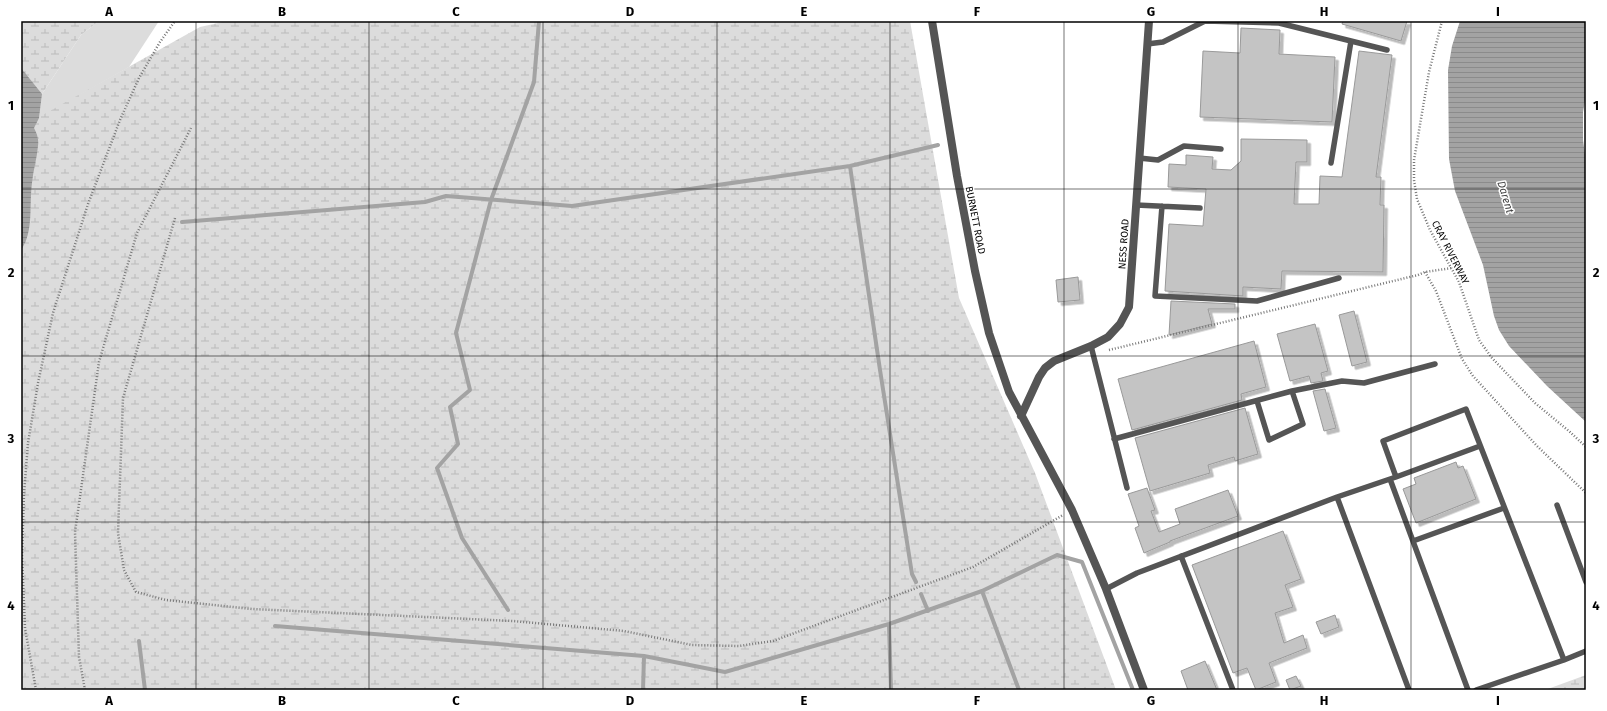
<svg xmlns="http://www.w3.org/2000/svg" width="1607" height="711" font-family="'Fira Sans',sans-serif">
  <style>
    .green { fill: #dcdcdc }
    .wetland { fill: url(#wetland-marsh) }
    .water { fill: url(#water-rules) }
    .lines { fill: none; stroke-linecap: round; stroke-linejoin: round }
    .stream { stroke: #a3a3a3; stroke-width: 4 }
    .building { fill: #c4c4c4; stroke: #999; filter: url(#shadow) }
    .path { stroke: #777; stroke-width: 2.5; stroke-dasharray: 1 2; stroke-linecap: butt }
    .lane { stroke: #555; stroke-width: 5.5 }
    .street { stroke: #555; stroke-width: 8 }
    .grid { fill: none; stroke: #000; stroke-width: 1; stroke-opacity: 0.55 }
    .labels { text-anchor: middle; stroke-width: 3; stroke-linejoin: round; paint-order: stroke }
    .street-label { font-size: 10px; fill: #000; stroke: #fff }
    .water-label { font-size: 11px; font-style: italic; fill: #444; stroke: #fff }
    .neatline { fill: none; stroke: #000; stroke-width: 1.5 }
    .grid-label { font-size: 13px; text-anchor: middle; font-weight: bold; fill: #000 }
  </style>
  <defs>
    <pattern id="wetland-marsh" width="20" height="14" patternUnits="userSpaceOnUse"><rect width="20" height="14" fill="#dcdcdc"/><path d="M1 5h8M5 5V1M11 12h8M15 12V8" fill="none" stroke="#bbb"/></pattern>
    <pattern id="water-rules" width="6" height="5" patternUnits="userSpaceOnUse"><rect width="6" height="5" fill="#a3a3a3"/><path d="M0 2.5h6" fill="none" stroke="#8b8b8b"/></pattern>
    <filter id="shadow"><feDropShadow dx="3.5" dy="3.5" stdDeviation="0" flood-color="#0004"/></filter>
  </defs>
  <rect width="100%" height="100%" fill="#fff"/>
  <path class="green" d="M99 21H159L129 67 39 118 42 94 81 35Z"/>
  <path class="wetland" d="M21 21H99L81 35 42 94 39 117 200 27 227 21H910L959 298 1035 473 1116 690H21Z
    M1586 675V690H1545Z"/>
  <path class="water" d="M1460 21H1586V95L1583 112V140L1586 162V422L1547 386 1509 346 1499 330 1494 316 1483 265 1455 191 1449 159 1448 70 1452 46Z
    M21 68 42 94 39 118 34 128C37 134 39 139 38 146 37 158 33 171 32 183 29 204 34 232 21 250Z"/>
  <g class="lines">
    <path class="stream" d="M850 166 880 370 912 574 916 582
      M182 222 425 202 446 196 572 206 850 166 938 145
      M982 591 1019 690
      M921 594 928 611
      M508 610 462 538 437 468 458 444 450 407 470 390 456 333 491 200 534 82 539 21
      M889 624 891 690
      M275 626 644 656 725 672 889 624 982 591 1057 555 1082 562 1133 690
      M139 641 145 690
      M643 690 644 656"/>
  </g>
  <path class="building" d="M1343 21H1407L1401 41 1342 24Z
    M1241 28 1280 30 1279 54 1335 57 1332 122 1200 117 1203 51 1240 53Z
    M1359 51 1392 55 1376 177H1381L1380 205H1384L1383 272 1282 271 1281 289 1243 287V296L1165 291 1169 224 1203 226 1206 189 1168 187 1169 164 1186 165V155L1213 157 1212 169 1231 170 1241 161V139L1307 140V162H1296L1294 204H1319L1320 176 1342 177Z
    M1078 277 1080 300 1058 302 1056 280Z
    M1171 301 1235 304V309H1208L1212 324 1169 335Z
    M1354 311 1367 362 1352 366 1339 315Z
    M1315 324 1328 371 1321 373 1323 381 1311 383 1309 376 1290 381 1277 334Z
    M1254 341 1266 387 1241 394 1242 400 1132 430 1118 379Z
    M1325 389 1336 428 1324 431 1313 391Z
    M1245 408 1258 454 1235 461 1234 457 1208 465 1210 473 1150 491 1135 438Z
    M1456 462 1458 468 1463 466 1476 499 1416 523 1403 489 1416 484 1414 478Z
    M1147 488 1155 510 1151 511 1159 532 1180 524 1175 509 1228 490 1238 516 1170 541V542L1144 553 1135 528 1139 526 1128 494Z
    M1283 531 1301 579 1285 585 1293 607 1275 613 1284 643 1303 635 1307 648 1269 663 1276 682 1256 690 1247 668 1233 673 1192 565Z
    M1335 615 1339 627 1321 634 1316 622Z
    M1205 661 1217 690H1188L1181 671Z
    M1296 676 1301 686 1290 690 1286 680Z"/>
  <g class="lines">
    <path class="path" d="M1442 21 1429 72 1414 160V180L1417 199 1430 230 1459 282 1479 340 1492 358 1535 403 1570 432 1586 447
      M175 218 123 398 118 533 124 570 136 592 166 600 252 609 513 621 624 631 692 645 739 646 773 641 973 567 1063 515
      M1425 272 1436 291 1462 359 1473 376 1537 446 1586 493
      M1109 350 1418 275 1425 272 1452 268
      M36 690 25 628 22 556 24 494 28 443 38 383 53 313 88 204 120 120 139 78 160 42 175 21
      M85 690 79 657 75 532 99 362 137 233 191 128"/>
    <path class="lane" d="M1147 44 1163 42 1205 21 1279 23 1387 50
      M1139 158 1158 160 1184 146 1221 149
      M1331 163 1351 41
      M1136 205 1200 208
      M1162 206 1155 296 1257 301 1339 278
      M1091 346 1127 488
      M1257 401 1269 440 1303 424 1292 391
      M1114 439 1292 391 1342 381 1364 383 1435 364
      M1396 477 1480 446
      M1390 479 1396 477 1383 441 1466 409 1564 660 1476 690
      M1337 497 1409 690
      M1557 505 1586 582
      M1413 541 1504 508
      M1181 556 1233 690
      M1106 589 1137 573 1337 497 1390 479 1468 690
      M1564 660 1586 651"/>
    <path class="street" d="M932 21 957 176 975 271 989 333 1009 392 1072 510 1106 589 1144 690
      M1021 416 1039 377 1045 368 1054 361 1091 346 1108 337 1120 324 1129 307 1149 21"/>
  </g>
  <path class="grid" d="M196 21V690M369 21V690M543 21V690M717 21V690M890 21V690M1064 21V690M1238 21V690M1411 21V690M21 189H1586M21 356H1586M21 522H1586"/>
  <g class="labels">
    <g class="street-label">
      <text transform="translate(976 220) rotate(79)" y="4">BURNETT ROAD</text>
      <text transform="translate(1123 244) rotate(-86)" y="4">NESS ROAD</text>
      <text transform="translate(1451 252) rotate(63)" y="4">CRAY RIVERWAY</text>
    </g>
    <g class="water-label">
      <text transform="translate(1506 197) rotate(73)" y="4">Darent</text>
    </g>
  </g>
  <rect width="1607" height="711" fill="none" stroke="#ffffff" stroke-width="44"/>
  <rect x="22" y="22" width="1563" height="667" class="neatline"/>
  <g class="grid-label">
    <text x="109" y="16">A</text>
    <text x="282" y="16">B</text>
    <text x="456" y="16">C</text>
    <text x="630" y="16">D</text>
    <text x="804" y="16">E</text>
    <text x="977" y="16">F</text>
    <text x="1151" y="16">G</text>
    <text x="1324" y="16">H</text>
    <text x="1498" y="16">I</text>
    <text x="11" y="110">1</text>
    <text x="1596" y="110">1</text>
    <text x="11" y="277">2</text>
    <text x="1596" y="277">2</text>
    <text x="11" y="443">3</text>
    <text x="1596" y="443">3</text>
    <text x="11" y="610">4</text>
    <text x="1596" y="610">4</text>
    <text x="109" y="705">A</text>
    <text x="282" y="705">B</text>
    <text x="456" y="705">C</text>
    <text x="630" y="705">D</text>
    <text x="804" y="705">E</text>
    <text x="977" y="705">F</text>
    <text x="1151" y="705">G</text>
    <text x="1324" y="705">H</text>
    <text x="1498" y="705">I</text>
  </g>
</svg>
